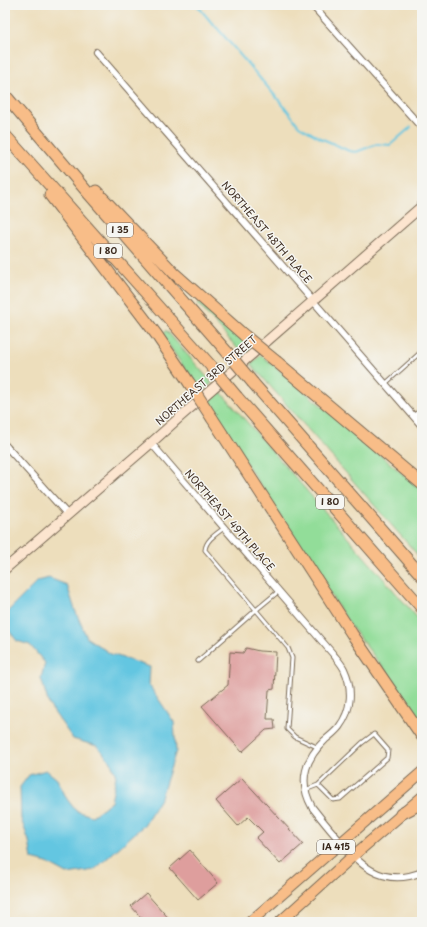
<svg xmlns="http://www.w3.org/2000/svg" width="427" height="927" font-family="'Playpen Sans',sans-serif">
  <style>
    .green { fill: #92dd99; stroke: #66845c }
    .water { fill: #63c6e1; stroke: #4f7880 }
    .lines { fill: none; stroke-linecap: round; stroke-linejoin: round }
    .stream { stroke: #63c6e1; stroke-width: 2 }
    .building { fill: #de9e9d }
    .lane-casing { stroke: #796955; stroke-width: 5 }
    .street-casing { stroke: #796955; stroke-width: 8 }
    .secondary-casing { stroke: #796955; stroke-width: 11 }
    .primary-casing { stroke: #796955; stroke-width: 12 }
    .highway-casing { stroke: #796955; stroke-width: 13 }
    .lane { stroke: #fff; stroke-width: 3 }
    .street { stroke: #fff; stroke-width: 6 }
    .secondary { stroke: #fce5cf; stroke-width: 9 }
    .primary { stroke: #f8bd88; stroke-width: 10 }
    .highway { stroke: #f8bd88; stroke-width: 11 }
    .highway-bridge-casing { stroke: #796955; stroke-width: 13; stroke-linecap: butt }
    .highway-bridge { stroke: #f8bd88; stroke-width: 11 }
    .labels { text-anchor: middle; stroke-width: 3; stroke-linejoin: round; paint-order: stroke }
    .shield { fill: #f6f6f2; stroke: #73675e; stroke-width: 1 }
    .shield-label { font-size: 9px; font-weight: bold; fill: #3b2a1e }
    .street-label { font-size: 10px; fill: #3b2a1e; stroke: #f6f6f2 }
  </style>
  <rect width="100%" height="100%" fill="#f6f6f2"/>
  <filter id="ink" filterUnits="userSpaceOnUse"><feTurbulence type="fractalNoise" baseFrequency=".025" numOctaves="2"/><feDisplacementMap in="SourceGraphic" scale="8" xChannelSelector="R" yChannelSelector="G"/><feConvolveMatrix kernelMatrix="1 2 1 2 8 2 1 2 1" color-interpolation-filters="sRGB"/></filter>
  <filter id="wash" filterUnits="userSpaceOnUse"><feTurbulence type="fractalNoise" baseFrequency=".012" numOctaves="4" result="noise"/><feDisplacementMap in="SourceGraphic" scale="16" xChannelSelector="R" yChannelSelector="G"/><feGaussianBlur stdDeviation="0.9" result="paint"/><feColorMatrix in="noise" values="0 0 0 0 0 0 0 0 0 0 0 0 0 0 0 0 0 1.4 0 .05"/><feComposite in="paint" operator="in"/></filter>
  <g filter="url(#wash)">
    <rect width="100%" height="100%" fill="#eddebc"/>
    <path class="green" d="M200 302 254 349 245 357 198 304Z
      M166 330 212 383 201 393 162 335Z
      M261 355 422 490V560L251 364Z
      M220 391 422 623V726L397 686 350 625 207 402Z"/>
    <path class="water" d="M49 578 67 585 75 610 87 638 111 654 150 667 149 685 174 722 176 751 161 797 144 825 94 870 67 874 47 863 32 859 29 841 21 819 20 787 29 775 46 770 57 779 67 799 76 811 92 816 111 802 116 776 111 762 97 746 73 739 49 705 41 678 45 663 30 645 17 641 6 627 8 611 38 581Z"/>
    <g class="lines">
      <path class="stream" d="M197 5 211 22 218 29 288 111 299 126 320 138 332 143 349 151 356 152 377 144 390 145 411 127"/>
    </g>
    <g id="blocks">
      <path class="building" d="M246 648 259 651 276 652 274 689 269 690 267 719H274L275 729 266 730 242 752 202 706 228 685 230 652 243 653Z
        M242 778 303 844 280 864 256 838 263 832 248 817 238 826 216 801Z
        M190 850 218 883 198 900 170 868Z
        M146 893 172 922H145L131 906Z"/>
    </g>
  </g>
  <g filter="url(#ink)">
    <use href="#blocks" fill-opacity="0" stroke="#796955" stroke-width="1"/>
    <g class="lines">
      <defs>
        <path id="lane" d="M385 384 422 351
          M413 416 422 409
          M279 591 256 610 288 648 292 658 287 729 295 737 319 748
          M198 661 256 610 205 550C206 540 216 534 224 528
          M305 790 318 785 333 800 340 799 387 758 388 750 374 734 362 743 318 785"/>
        <path id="street" d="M312 5 422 128
          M96 52 422 426
          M151 443 333 654C337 659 341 663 344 669 353 688 352 710 339 727 335 732 330 736 325 740 305 759 298 782 312 807 319 816 326 825 334 834 357 863 381 889 422 872
          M5 445 68 515"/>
        <path id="secondary" d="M5 569 151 443 180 417 422 206"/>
        <path id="primary" d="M250 922 422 772
          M280 922 353 856 422 797"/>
        <path id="highway" d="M5 95 89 194 227 352
          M5 135 211 366
          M96 191 174 273 245 336
          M50 195 156 334 190 384
          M277 362 422 484
          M253 383 422 576
          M237 397 422 608
          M212 418 352 634 422 736
          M401 814 422 803"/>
      </defs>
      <use href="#lane" class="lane-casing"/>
      <use href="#street" class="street-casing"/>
      <use href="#secondary" class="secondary-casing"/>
      <use href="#primary" class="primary-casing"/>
      <use href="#highway" class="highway-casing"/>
      <use href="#lane" class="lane"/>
      <use href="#street" class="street"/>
      <use href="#secondary" class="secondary"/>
      <use href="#primary" class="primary"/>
      <use href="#highway" class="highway"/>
      <defs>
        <path id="highway-bridge" d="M245 336 277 362
          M227 352 253 383
          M211 366 237 397
          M190 384 212 418"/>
      </defs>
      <use href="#highway-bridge" class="highway-bridge-casing"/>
      <use href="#highway-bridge" class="highway-bridge"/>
    </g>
  </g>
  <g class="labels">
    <g class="shield">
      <rect x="107" y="223" width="26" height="14" rx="3"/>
      <rect x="94" y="244" width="28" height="14" rx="3"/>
      <rect x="316" y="495" width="28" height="14" rx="3"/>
      <rect x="317" y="840" width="38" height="14" rx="3"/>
    </g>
    <g class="shield-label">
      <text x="120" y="233">I 35</text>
      <text x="108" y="254">I 80</text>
      <text x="330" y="505">I 80</text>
      <text x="336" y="850">IA 415</text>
    </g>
    <g class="street-label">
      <text transform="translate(267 232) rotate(49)" y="4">NORTHEAST 48TH PLACE</text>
      <text transform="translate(206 380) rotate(-41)" y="4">NORTHEAST 3RD STREET</text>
      <text transform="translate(230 520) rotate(49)" y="4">NORTHEAST 49TH PLACE</text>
    </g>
  </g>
  <rect width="427" height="927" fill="none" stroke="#f6f6f2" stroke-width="20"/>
</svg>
